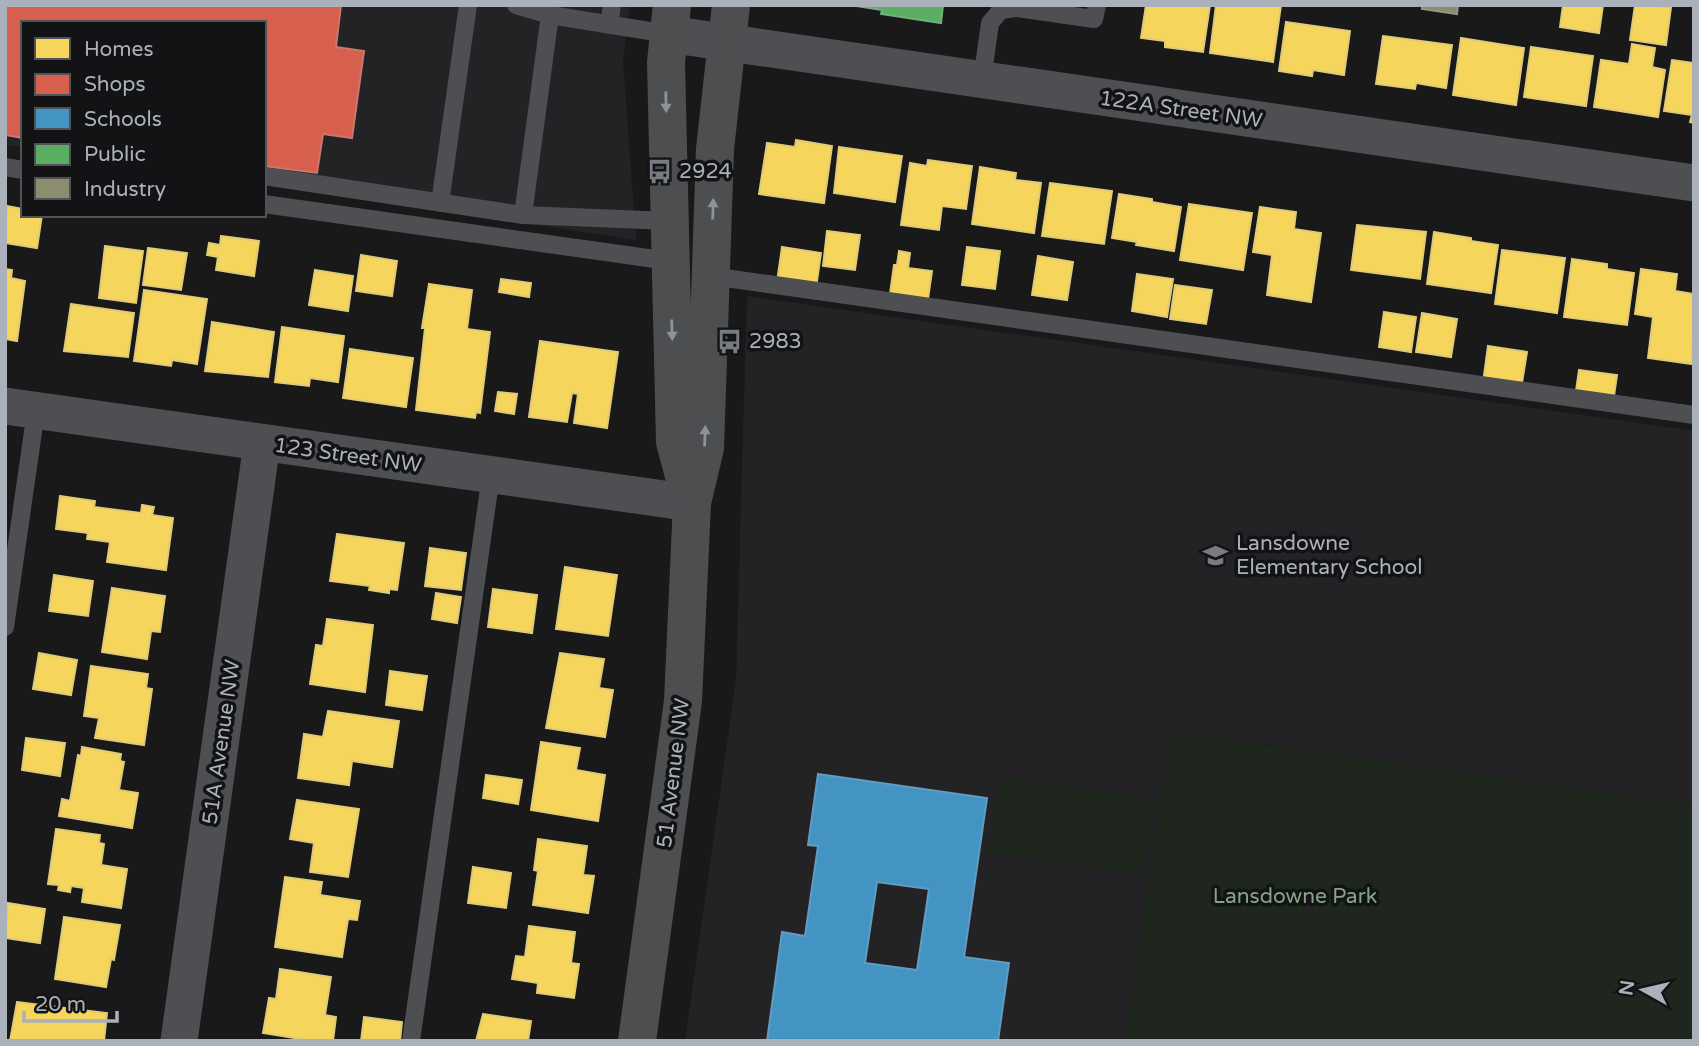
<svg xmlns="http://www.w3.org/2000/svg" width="1699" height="1046" font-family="'Varela Round',sans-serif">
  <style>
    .built { fill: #232325 }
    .green { fill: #1e261e }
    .homes { fill: #f6d55c; stroke: #dfca78; stroke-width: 2 }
    .shops { fill: #d6604d; stroke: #c9786e; stroke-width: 2 }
    .schools { fill: #4393c3; stroke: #629cc0; stroke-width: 2; fill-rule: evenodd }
    .public { fill: #5aae61; stroke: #72af7c; stroke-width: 2 }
    .industry { fill: #8c8c6e; stroke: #959785; stroke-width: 2 }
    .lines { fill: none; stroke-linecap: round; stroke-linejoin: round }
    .lane { stroke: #4d4f52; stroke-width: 18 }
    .street { stroke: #4d4f52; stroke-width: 37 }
    .secondary { stroke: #4c4e50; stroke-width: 38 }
    .oneway { fill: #8e939a }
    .labels { text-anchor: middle; stroke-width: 7; stroke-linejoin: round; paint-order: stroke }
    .street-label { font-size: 21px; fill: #aab1ba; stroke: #131315 }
    .poi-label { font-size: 21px; fill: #aab1ba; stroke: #131315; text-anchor: start }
    .park-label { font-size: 21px; fill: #84a581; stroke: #131315 }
  </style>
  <rect width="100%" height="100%" fill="#191919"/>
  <path class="built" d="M5 5H630L623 60 636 240 264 184V23H23V147L5 145Z
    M747 296 1694 431V802L1690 805 1172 731 1125 1041H685L736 680Z"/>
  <path class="green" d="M1171 731 1690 805 1694 802V1041H1125Z
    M999 776 1156 798 1145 875 988 853Z"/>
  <path class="homes" d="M1146 5H1210L1203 52 1165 47V41L1141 38Z
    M1216 5H1281L1273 62 1210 53Z
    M1563 5H1603L1599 33 1560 27Z
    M1635 5 1671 7 1666 45 1630 40Z
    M1286 22 1350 31 1344 75 1313 70 1312 76 1279 71Z
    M1383 36 1452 45 1446 88 1416 83 1415 89 1376 84Z
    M1461 38 1524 48 1516 105 1453 95Z
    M1632 44 1655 48 1652 67 1665 70 1658 117 1594 107 1601 60 1629 64Z
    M1531 47 1593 56 1586 106 1524 97Z
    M1672 60 1694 63V123L1690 122 1692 115 1664 111Z
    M796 140 832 146 824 203 759 194 767 143 795 147Z
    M839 147 902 156 895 202 834 193Z
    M928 160 972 166 966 209 942 206 939 230 901 225 910 163 927 166Z
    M980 167 1016 173 1015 180 1041 183 1034 233 972 224Z
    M1050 183 1112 191 1104 244 1042 236Z
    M1119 194 1152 199V202L1181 207 1174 251 1136 245 1137 242 1112 238Z
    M1189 204 1252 213 1243 270 1180 260Z
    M7 206 23 209V215H42L37 248 5 243Z
    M1260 207 1296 212 1294 229 1321 233 1311 302 1267 295 1272 255 1253 252Z
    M1357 225 1426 232 1420 279 1351 270Z
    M827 231 860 235 855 270 823 266Z
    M1434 232 1471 238V241L1498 245 1491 293 1427 284Z
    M221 236 259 241 254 276 216 270 218 257 207 255 209 243 220 245Z
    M105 246 143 251 136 303 99 298Z
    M782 247 821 253 816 288 777 282Z
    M967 247 1000 251 995 289 962 285Z
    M148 248 187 253 181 290 143 285Z
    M1502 250 1565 258 1557 313 1495 304Z
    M899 251 910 253 908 268 932 271 927 306 889 301 894 265H897Z
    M361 255 397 261 392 296 356 291Z
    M1038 256 1073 262 1067 300 1032 295Z
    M1572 259 1607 264V269L1634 273 1627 325 1564 317Z
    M5 269 12 270 11 278 25 281 17 341 5 339Z
    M1641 269 1677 274 1675 291 1694 294 1692 364 1648 358 1653 317 1635 314Z
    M315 270 353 276 348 311 309 305Z
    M1137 274 1173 279 1167 317 1132 311Z
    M501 279 531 283 529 297 499 292Z
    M429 284 472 290 467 329 490 332 480 413 476 412 475 418 416 410 425 328H422Z
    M1175 285 1212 290 1206 324 1170 319Z
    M144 290 207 299 197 364 172 360 171 366 134 361Z
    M71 304 134 313 128 357 64 351Z
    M1384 312 1416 317 1411 352 1379 347Z
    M1422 313 1457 319 1451 357 1416 352Z
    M212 322 274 332 268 377 205 371Z
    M282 327 344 336 338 382 310 378 309 386 275 382Z
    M540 341 618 352 607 428 574 423 578 394 572 393 567 422 529 417Z
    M1488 346 1527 352 1521 389 1483 383Z
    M350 349 413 358 406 407 343 398Z
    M1579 370 1617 375 1613 403 1575 398Z
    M498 392 517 394 514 414 495 411Z
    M60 496 95 501 94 507 141 513 142 505 154 507 152 515 173 518 166 570 107 562 110 542 87 539 88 533 56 529Z
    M337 534 404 543 397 590 389 589V593L369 590 370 586 330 581Z
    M430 548 466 553 461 590 425 586Z
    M565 567 617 575 608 636 556 629Z
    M54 575 93 581 88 616 49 611Z
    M112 588 165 596 160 632 151 631 147 659 102 652Z
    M493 589 537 595 532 633 488 627Z
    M436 593 461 597 457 623 432 619Z
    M327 619 373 625 365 692 310 684 316 645 323 646Z
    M39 653 77 660 71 695 33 689Z
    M560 653 604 659 599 688 613 690 605 737 546 728Z
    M91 666 148 674 146 688 152 689 144 745 95 738 99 718 84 716Z
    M390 671 427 676 422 710 386 705Z
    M328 711 399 721 392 767 352 761 349 785 298 778 304 734 323 737Z
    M26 738 65 743 60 776 22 770Z
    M541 742 580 748 576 770 605 775 598 821 531 810Z
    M82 747 121 754 120 761 124 762 119 790 138 793 132 828 59 816 62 799 70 801 78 755 81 756Z
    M486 775 522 780 518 804 483 798Z
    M297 800 359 809 348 877 310 872 314 843 290 839Z
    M56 829 100 835 99 843 104 844 101 865 127 869 121 908 82 902 84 888 71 886 70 892 58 890 59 885 48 884Z
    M538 839 587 846 583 875 594 876 588 913 533 905 538 871 534 870Z
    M473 867 511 873 506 908 468 903Z
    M285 877 322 882 320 895 360 901 357 920 348 919 342 957 275 947Z
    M8 903 45 909 40 943 5 938Z
    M64 917 120 925 114 960 111 959 106 987 55 979Z
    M529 926 575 932 571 963 579 964 574 998 537 993 538 983 512 979 516 956 525 957Z
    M280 969 331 977 325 1015 336 1017 333 1041H313L263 1033 269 998 276 999Z
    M17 1002 107 1013 104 1041H10Z
    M483 1014 531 1021 528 1041H476Z
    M364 1017 402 1022 400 1041H361Z"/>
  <path class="shops" d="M5 5H341L336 47 364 51 352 138 323 134 317 173 264 166V23H23V138L5 135Z"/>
  <path class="schools" d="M818 774 987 798 964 957 1009 963 998 1041H767L782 932 805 936 818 846 808 845ZM877 882 929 889 917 970 865 963Z"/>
  <path class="public" d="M850 5H943L941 23 881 14 882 10Z"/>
  <path class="industry" d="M1422 5H1458L1457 14 1422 9Z"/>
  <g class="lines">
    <path class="lane" d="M516 5 550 15 668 34
      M609 25 612 5
      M982 80 990 23 1001 10 1016 8 1094 19 1097 5
      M5 167 23 170
      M264 176 523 215 668 221
      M440 203 468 5
      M264 204 669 261
      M523 215 550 15
      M711 276 1694 415
      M5 627 36 411
      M411 1041 491 475"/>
    <path class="street" d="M668 34 1694 183
      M5 406 692 503
      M179 1041 262 443"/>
    <path class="secondary" d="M672 5 666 62 675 442 690 498
      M637 1041 683 701 692 503 705 448 715 149 731 5"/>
  </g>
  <defs><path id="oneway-solid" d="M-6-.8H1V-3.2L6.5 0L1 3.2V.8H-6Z" transform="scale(1.75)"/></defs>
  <g class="oneway">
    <use href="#oneway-solid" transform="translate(666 102) rotate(89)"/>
    <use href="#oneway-solid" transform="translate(713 209) rotate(-88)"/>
    <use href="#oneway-solid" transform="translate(672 330) rotate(88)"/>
    <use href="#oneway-solid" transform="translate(705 436) rotate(-88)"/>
  </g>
  <defs>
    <symbol id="bus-bare" viewBox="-9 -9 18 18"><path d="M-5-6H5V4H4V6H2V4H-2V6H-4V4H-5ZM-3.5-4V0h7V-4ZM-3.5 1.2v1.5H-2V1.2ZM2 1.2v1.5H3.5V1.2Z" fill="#777c82" stroke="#131315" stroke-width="2.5" paint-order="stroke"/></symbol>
    <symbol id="school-bare" viewBox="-9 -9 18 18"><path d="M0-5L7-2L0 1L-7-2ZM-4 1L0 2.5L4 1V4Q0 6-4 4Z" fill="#777c82" stroke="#131315" stroke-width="2.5" paint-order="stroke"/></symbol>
  </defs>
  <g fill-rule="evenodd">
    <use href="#bus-bare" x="642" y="154" width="35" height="35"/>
    <use href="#bus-bare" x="712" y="324" width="35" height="35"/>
    <use href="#school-bare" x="1198" y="538" width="35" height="35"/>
  </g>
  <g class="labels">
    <g class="street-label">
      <text transform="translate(1181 109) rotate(8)" y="7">122A Street NW</text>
      <text transform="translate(348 455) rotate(8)" y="7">123 Street NW</text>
      <text transform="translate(221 742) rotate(-82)" y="7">51A Avenue NW</text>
      <text transform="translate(673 773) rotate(-83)" y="7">51 Avenue NW</text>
    </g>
    <g class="poi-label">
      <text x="679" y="178">2924</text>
      <text x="749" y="348">2983</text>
      <text x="1236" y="550">Lansdowne<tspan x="1236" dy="24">Elementary School</tspan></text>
    </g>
    <g class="park-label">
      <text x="1295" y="903">Lansdowne Park</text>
    </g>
  </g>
  <rect width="1699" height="1046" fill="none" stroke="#aab1ba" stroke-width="14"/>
  <rect x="21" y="21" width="245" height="196" fill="#131315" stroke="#4f5257" stroke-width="2"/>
  <rect x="35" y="38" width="35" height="21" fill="#f6d55c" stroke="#4f5257" stroke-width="2"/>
  <text x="84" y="56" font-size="21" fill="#aab1ba">Homes</text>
  <rect x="35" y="74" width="35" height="21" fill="#d6604d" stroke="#4f5257" stroke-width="2"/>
  <text x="84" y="91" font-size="21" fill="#aab1ba">Shops</text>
  <rect x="35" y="108" width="35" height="21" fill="#4393c3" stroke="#4f5257" stroke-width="2"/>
  <text x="84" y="126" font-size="21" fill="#aab1ba">Schools</text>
  <rect x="35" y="144" width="35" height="21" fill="#5aae61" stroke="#4f5257" stroke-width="2"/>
  <text x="84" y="161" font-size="21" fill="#aab1ba">Public</text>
  <rect x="35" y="178" width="35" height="21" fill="#8c8c6e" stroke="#4f5257" stroke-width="2"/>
  <text x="84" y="196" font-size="21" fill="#aab1ba">Industry</text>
  <g transform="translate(1643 990) rotate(278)" stroke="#131315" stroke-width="5" paint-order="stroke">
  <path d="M0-5L12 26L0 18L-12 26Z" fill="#aab1ba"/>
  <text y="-10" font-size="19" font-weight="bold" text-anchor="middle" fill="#aab1ba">N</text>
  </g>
  <path d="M24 1011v10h93v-10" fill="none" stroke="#aab1ba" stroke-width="3.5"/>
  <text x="35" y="1011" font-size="21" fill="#aab1ba" stroke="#131315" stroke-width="5" paint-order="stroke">20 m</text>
</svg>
